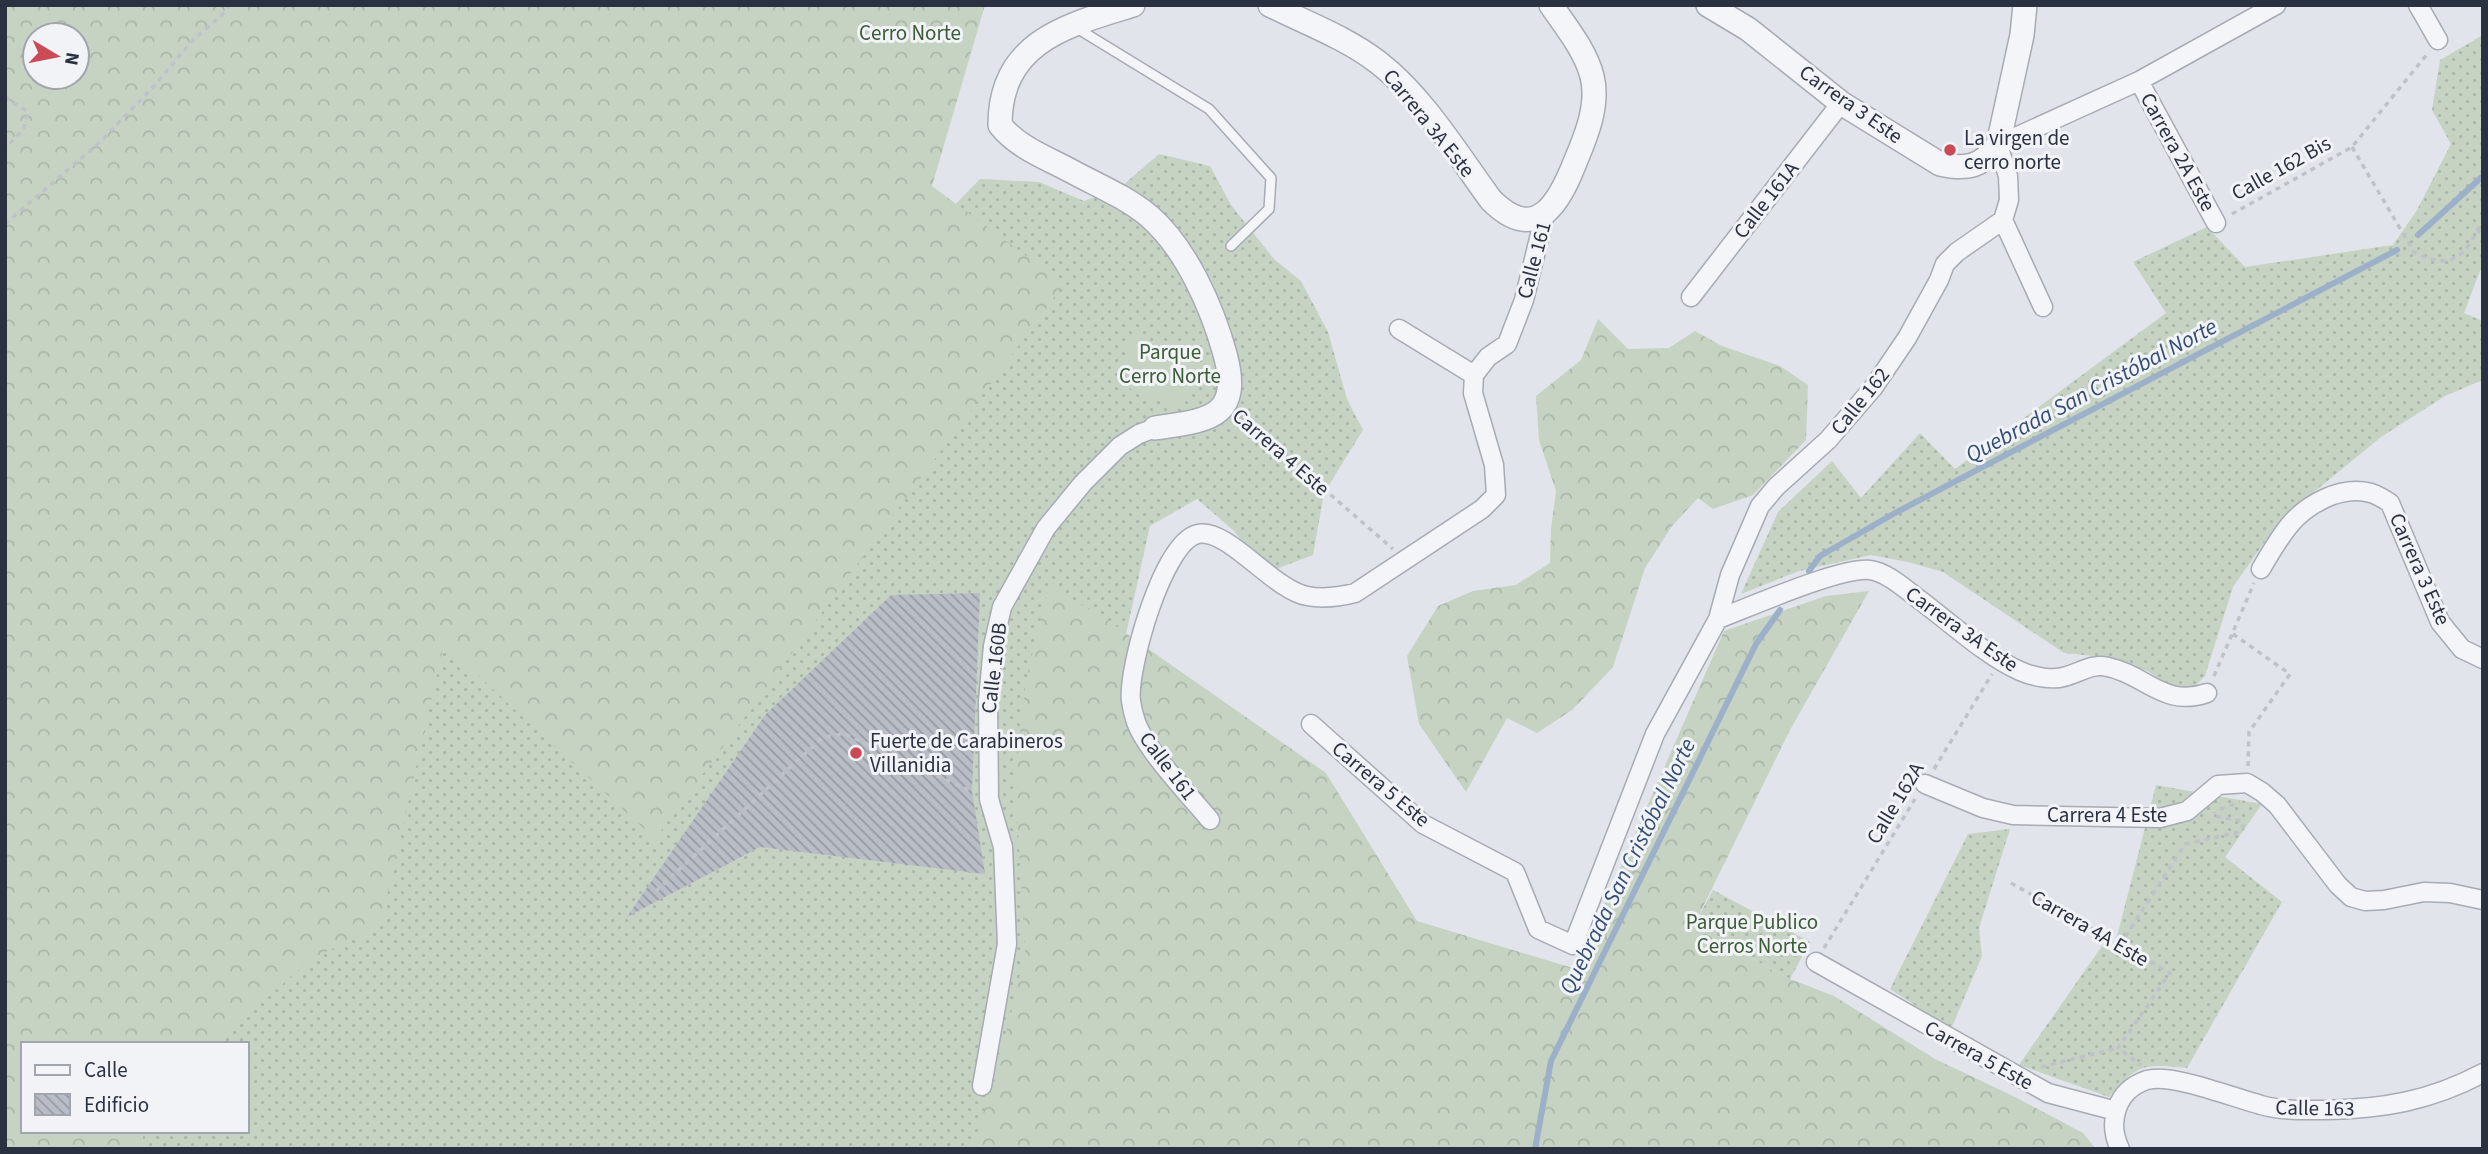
<svg xmlns="http://www.w3.org/2000/svg" width="2488" height="1154" font-family="'Source Sans 3',sans-serif">
  <style>
    .grass { fill: url(#grass-dots); fill-rule: evenodd }
    .forest { fill: url(#forest-crowns); fill-rule: evenodd }
    .pitch { fill: #c6d3c3 }
    .lines { fill: none; stroke-linecap: round; stroke-linejoin: round }
    .stream { stroke: #9db0c9; stroke-width: 6 }
    .building { fill: url(#building-back-hatch) }
    .service-casing { stroke: #a6abb4; stroke-width: 12 }
    .minor-casing { stroke: #a6abb4; stroke-width: 21 }
    .tertiary-casing { stroke: #a6abb4; stroke-width: 26 }
    .path { stroke: #bfc2c8; stroke-width: 3.5; stroke-dasharray: 5 5; stroke-linecap: butt }
    .service { stroke: #f4f5f8; stroke-width: 9 }
    .minor { stroke: #f4f5f8; stroke-width: 18 }
    .tertiary { stroke: #f4f5f8; stroke-width: 23 }
    .poi-dot { fill: #cb4a56; stroke: #f1f3f7; stroke-width: 2.5 }
    .labels { text-anchor: middle; stroke-width: 6; stroke-linejoin: round; paint-order: stroke }
    .park-label { font-size: 21px; fill: #3c5c37; stroke: #f1f3f7 }
    .street-label { font-size: 21px; fill: #2a3141; stroke: #f1f3f7 }
    .poi-label { font-size: 21px; fill: #2a3141; stroke: #f1f3f7; text-anchor: start }
    .water-label { font-size: 23px; font-style: italic; fill: #354d74; stroke: #f1f3f7 }
  </style>
  <defs>
    <pattern id="grass-dots" width="8" height="8" patternUnits="userSpaceOnUse" patternTransform="scale(1.75)"><rect width="8" height="8" fill="#c6d3c3"/><path d="M2 2h.1M6 6h.1" fill="none" stroke="#aab6a9" stroke-width="1.8" stroke-linecap="round"/></pattern>
    <pattern id="forest-crowns" width="20" height="18" patternUnits="userSpaceOnUse" patternTransform="scale(1.75)"><rect width="20" height="18" fill="#c6d3c3"/><path d="M2 6a3 3 0 1 1 6 0M12 15a3 3 0 1 1 6 0" fill="none" stroke="#aab6a9"/></pattern>
    <pattern id="building-back-hatch" width="6" height="6" patternUnits="userSpaceOnUse" patternTransform="scale(1.75)"><rect width="6" height="6" fill="#b9bdc6"/><path d="M-1 5l2 2M0 0l6 6M5-1l2 2" fill="none" stroke="#979aa2"/></pattern>
  </defs>
  <rect width="100%" height="100%" fill="#e1e4ea"/>
  <path class="grass" d="M5 5 945 215 980 179 1039 182 1084 201 1122 186 1159 154 1210 166 1231 205 1274 259 1301 281 1328 332 1347 399 1363 430 1324 493 1313 555 1268 572 1233 530 1197 499 1150 526 1122 652 1252 1149H5ZM35 35H77V77H35ZM23 1044H247V1131H23Z
    M2483 35V263L2464 313 2483 321V380L2445 396 2381 437 2292 510 2266 540 2233 587 2205 676 2194 687 2175 689 2149 672 2113 658 2064 653 1943 572 1908 562 1871 555 1799 571 1741 594 1778 512 1832 461 1861 498 1920 433 1955 469 2166 313 2133 262 2207 227 2245 267 2393 245 2417 210 2451 144 2432 110 2440 60Z
    M2156 785 2262 804 2225 857 2282 902 2187 1068C2144 1064 2138 1063 2109 1097L2019 1065 2102 946 2113 952Z
    M2010 829 1979 928 1982 956 1951 1029 1890 989 1968 834Z
    M1713 890 1810 942 1790 979 1693 927Z"/>
  <path class="forest" d="M5 5H985L932 186 1064 284 655 839 444 644 380 928 312 958 215 1044H23V1131H143V1149H5ZM77 35V77H35V35Z
    M1598 319 1628 349 1669 348 1695 331 1722 346 1780 366 1808 385 1806 440 1753 495 1713 509 1698 498 1672 526 1645 568 1613 667 1572 710 1537 733 1507 718 1466 792 1419 724 1407 656 1438 606 1473 591 1516 585 1550 563 1551 529 1556 491 1539 440 1536 396 1581 360Z
    M1048 587 1094 611 1326 773 1417 921 1576 969 1724 631 1826 596 1869 591 1790 730 1693 927 1790 979 1834 996 1935 1059 2013 1096 2083 1133 2096 1149H973L1011 1014 1025 951 1015 778 1026 681Z"/>
  <path class="pitch" d="M1133 336 1201 364 1182 410 1114 382Z"/>
  <g class="lines">
    <path class="stream" d="M2418 235 2483 176
      M1809 571 1820 556 1895 513 2397 250
      M1535 1149 1551 1061 1756 644 1780 610"/>
  </g>
  <path class="building" d="M980 593 972 791 985 874 760 847 627 917 765 715 891 595Z"/>
  <g class="lines">
    <defs>
      <path id="service" d="M1075 27 1209 109 1271 178 1269 209 1231 246"/>
      <path id="minor" d="M2418 5 2438 40
        M2139 81 2216 223
        M2003 220 2043 307
        M1691 297 1841 103
        M1399 329 1474 375
        M1474 375 1488 357 1507 344 1524 300 1545 214
        M2261 569C2269 555 2278 540 2288 527 2306 504 2341 485 2371 493 2377 495 2384 499 2390 503L2440 622 2462 649 2483 659
        M1718 619C1750 607 1840 567 1870 570 1886 572 1903 587 1916 597 1946 619 1987 657 2020 671 2034 677 2053 681 2067 676 2081 672 2093 663 2108 667 2146 675 2164 708 2207 693
        M1311 724 1423 824 1515 872 1538 929 1573 945 1655 734 1718 619 1730 575 1760 506 1776 487 1828 440 1873 388 1907 338 1939 280 1945 264 1957 252 2003 220 2009 200 2008 176 1998 145 2139 81 2276 5
        M1925 784 1983 808 2013 815 2160 818 2187 811 2218 785 2247 783 2262 792 2277 805 2338 885 2351 897 2365 901 2384 900 2424 892 2450 893 2483 900
        M1210 820C1190 796 1146 750 1136 722 1134 716 1132 708 1131 701 1127 670 1163 541 1198 534 1228 528 1272 589 1307 596 1323 599 1339 597 1355 593L1482 509 1496 495 1494 465 1473 393 1474 375
        M1816 962 2048 1093 2116 1111
        M982 1086 1007 944 1003 847 989 799 988 701 993 646 1002 607 1046 528 1083 483 1120 446 1139 434 1155 428
        M2120 1149C2107 1122 2116 1090 2147 1080 2172 1073 2234 1098 2261 1105 2282 1111 2303 1110 2324 1110 2383 1109 2430 1101 2483 1073"/>
      <path id="tertiary" d="M1133 5C1068 25 1000 41 1000 125 1017 147 1047 158 1071 171 1097 185 1126 197 1149 216 1186 248 1212 307 1225 354 1243 420 1206 420 1155 428
        M1270 5C1306 23 1347 38 1379 63 1423 97 1458 155 1491 200 1537 246 1560 201 1576 160 1587 134 1599 104 1592 76 1585 50 1566 27 1551 5
        M1708 5 1748 29 1841 103 1940 164C1967 170 1981 167 1998 145L2022 35 2025 5"/>
    </defs>
    <use href="#service" class="service-casing"/>
    <use href="#minor" class="minor-casing"/>
    <use href="#tertiary" class="tertiary-casing"/>
    <path class="path" d="M5 97 28 112 24 128 5 149
      M2352 147 2414 252C2433 262 2453 267 2468 246 2474 238 2477 229 2483 222
      M2232 214 2352 147 2428 53
      M5 224 100 142 155 85 193 40 222 15 229 5
      M2477 229 2483 235
      M1240 416 1393 549
      M2233 634 2290 674 2249 732 2248 766
      M2214 676 2254 583
      M1934 769 1992 674
      M2220 809 2240 802
      M2011 883 2170 973 2118 1048 2141 1065
      M656 891 823 737 845 734 971 791
      M2120 945 2185 844 2239 832 2243 829 2242 821 2214 816V812
      M1824 948 1915 799
      M2041 1067 2118 1048"/>
    <use href="#service" class="service"/>
    <use href="#minor" class="minor"/>
    <use href="#tertiary" class="tertiary"/>
  </g>
  <g class="poi-dot">
    <circle cx="1950" cy="150" r="7"/>
    <circle cx="856" cy="753" r="7"/>
  </g>
  <g class="labels">
    <g class="park-label">
      <text x="910" y="40">Cerro Norte</text>
      <text x="1170" y="359">Parque<tspan x="1170" dy="24">Cerro Norte</tspan></text>
      <text x="1752" y="929">Parque Publico<tspan x="1752" dy="24">Cerros Norte</tspan></text>
    </g>
    <g class="street-label">
      <text transform="translate(1851 104) rotate(35)" y="7">Carrera 3 Este</text>
      <text transform="translate(1429 123) rotate(51)" y="7">Carrera 3A Este</text>
      <text transform="translate(2178 152) rotate(61)" y="7">Carrera 2A Este</text>
      <text transform="translate(2281 168) rotate(-29)" y="7">Calle 162 Bis</text>
      <text transform="translate(1766 200) rotate(-52)" y="7">Calle 161A</text>
      <text transform="translate(1534 260) rotate(-75)" y="7">Calle 161</text>
      <text transform="translate(1860 401) rotate(-51)" y="7">Calle 162</text>
      <text transform="translate(1281 452) rotate(41)" y="7">Carrera 4 Este</text>
      <text transform="translate(2420 569) rotate(66)" y="7">Carrera 3 Este</text>
      <text transform="translate(1962 629) rotate(35)" y="7">Carrera 3A Este</text>
      <text transform="translate(994 668) rotate(-83)" y="7">Calle 160B</text>
      <text transform="translate(1168 766) rotate(53)" y="7">Calle 161</text>
      <text transform="translate(1381 784) rotate(40)" y="7">Carrera 5 Este</text>
      <text transform="translate(1895 803) rotate(-59)" y="7">Calle 162A</text>
      <text x="2107" y="822">Carrera 4 Este</text>
      <text transform="translate(2090 928) rotate(30)" y="7">Carrera 4A Este</text>
      <text transform="translate(1979 1055) rotate(29)" y="7">Carrera 5 Este</text>
      <text transform="translate(2315 1108) rotate(1)" y="7">Calle 163</text>
    </g>
    <g class="poi-label">
      <text x="1964" y="145">La virgen de<tspan x="1964" dy="24">cerro norte</tspan></text>
      <text x="870" y="748">Fuerte de Carabineros<tspan x="870" dy="24">Villanidia</tspan></text>
    </g>
    <g class="water-label">
      <text transform="translate(2091 390) rotate(-28)" y="8">Quebrada San Cristóbal Norte</text>
      <text transform="translate(1627 866) rotate(-64)" y="8">Quebrada San Cristóbal Norte</text>
    </g>
  </g>
  <rect width="2488" height="1154" fill="none" stroke="#2a3141" stroke-width="14"/>
  <rect x="21" y="1042" width="228" height="91" fill="#f1f3f7" stroke="#a1a5ae" stroke-width="2"/>
  <rect x="35" y="1065" width="35" height="10" fill="#f4f5f8" stroke="#a1a5ae" stroke-width="2"/>
  <text x="84" y="1077" font-size="21" fill="#2a3141">Calle</text>
  <rect x="35" y="1094" width="35" height="21" fill="url(#building-back-hatch)" stroke="#a1a5ae" stroke-width="2"/>
  <text x="84" y="1112" font-size="21" fill="#2a3141">Edificio</text>
  <g transform="translate(56 56) rotate(100)"><circle r="33" fill="#f1f3f7" stroke="#a1a5ae" stroke-width="2"/>
  <path d="M0-5L12 26L0 18L-12 26Z" fill="#cb4a56"/>
  <text y="-10" font-size="19" font-weight="bold" text-anchor="middle" fill="#2a3141">N</text>
  </g>
</svg>
